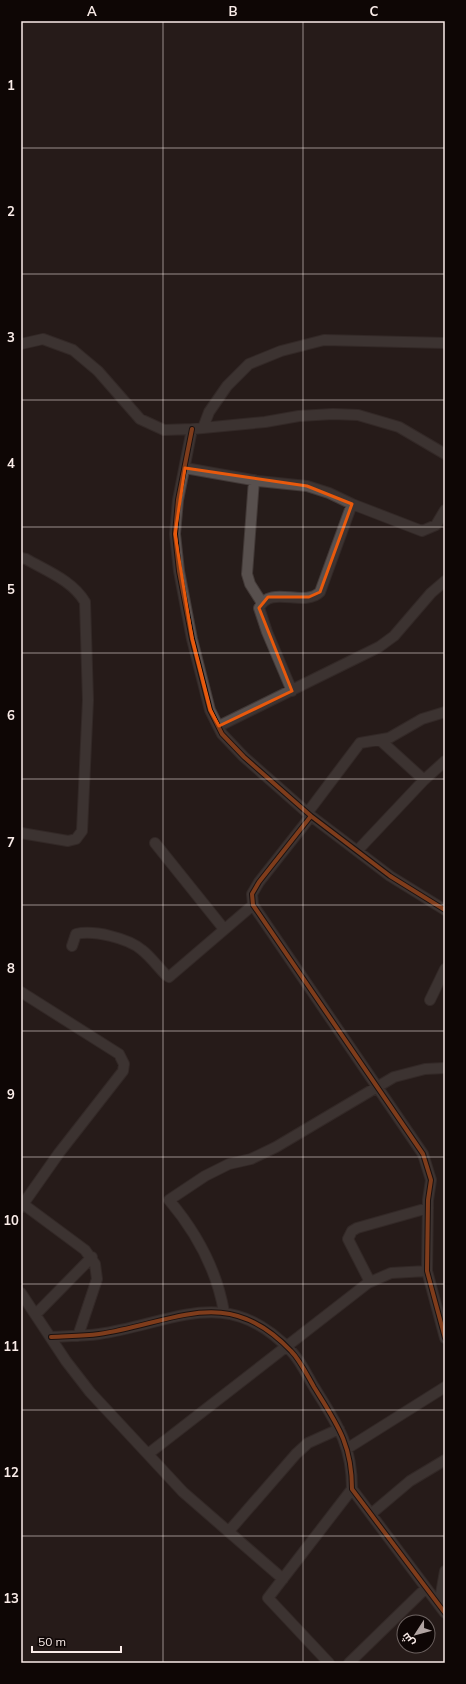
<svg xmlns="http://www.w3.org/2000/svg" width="466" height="1684" font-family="Mulish,Cairo,sans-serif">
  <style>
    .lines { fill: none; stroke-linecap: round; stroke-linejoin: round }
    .street-casing { stroke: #423937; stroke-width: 12 }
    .street { stroke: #58504e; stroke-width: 10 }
    .cycleway-casing { stroke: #0e0605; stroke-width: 6 }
    .cycleway { stroke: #eb651d; stroke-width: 4 }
    .marked { fill: none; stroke: #e8590c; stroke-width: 3; stroke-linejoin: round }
    .grid { fill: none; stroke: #faece9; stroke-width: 1; stroke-opacity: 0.55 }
    .neatline { fill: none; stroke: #faece9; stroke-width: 1.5 }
    .grid-label { font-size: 13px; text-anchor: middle; font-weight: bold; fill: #faece9 }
  </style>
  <rect width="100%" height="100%" fill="#261c1a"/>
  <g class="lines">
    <defs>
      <path id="street" d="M21 344 43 339 73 350 98 371 140 419 164 430 192 429 265 422 299 416 333 414 358 415 399 427 445 454
        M203 428 209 412 227 386 249 364 281 351 324 340 445 343
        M192 429 178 500 175 534 179 571 192 639 210 710 222 734 244 757 311 816 390 876 445 910
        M185 468 258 481 307 486 329 493 352 504 422 531 436 525 445 510
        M254 480 247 574 250 584 262 603
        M21 558 26 559C47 571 73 581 85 602L88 700 82 831 76 839 68 841 21 833
        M292 691 267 632 259 608C270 584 304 608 320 592L352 504
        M219 726 379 647 394 636 431 593 445 581
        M380 740 424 780
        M308 812 360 743 389 738 422 719 445 712
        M311 816 259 882 252 894 253 905 423 1154 431 1180 428 1200 427 1271 445 1338
        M155 843 224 929
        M357 851 424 780 445 761
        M72 946 76 934C94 930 128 938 142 950 151 957 158 967 166 975L169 977 253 905
        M21 992 119 1054 124 1064 123 1071 59 1153 21 1207
        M430 1000 445 969
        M23 1204 85 1250 95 1264 97 1279 78 1336
        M370 1282 348 1239 352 1231 357 1228 428 1208
        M21 1293 66 1361 90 1392 183 1492 283 1579
        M224 1312C217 1271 196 1232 169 1200L205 1176 229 1164 251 1159 276 1147 394 1077 425 1069 445 1068
        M36 1314 92 1257
        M51 1337C67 1336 83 1336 99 1334 174 1323 227 1283 291 1351 300 1360 307 1375 314 1387 337 1424 352 1444 352 1489L445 1613
        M348 1448 445 1387
        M148 1454 368 1283 391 1273 427 1271
        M371 1514 410 1481 445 1460
        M229 1531 296 1454 308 1443 339 1429
        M439 1605 445 1571
        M329 1663 268 1598 352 1489
        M349 1663 426 1588"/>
    </defs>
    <use href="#street" class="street-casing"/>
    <use href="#street" class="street"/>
    <defs>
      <path id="cycleway" d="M192 429 178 500 175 534 179 571 192 639 210 710 222 734 244 757 311 816 390 876 445 910
        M311 816 259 882 252 894 253 905 423 1154 431 1180 428 1200 427 1271 445 1338
        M51 1337C67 1336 83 1336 99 1334 174 1323 227 1283 291 1351 300 1360 307 1375 314 1387 337 1424 352 1444 352 1489L445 1613"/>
    </defs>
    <use href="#cycleway" class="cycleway-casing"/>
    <use href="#cycleway" class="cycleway"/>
  </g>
  <path d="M0 0H466V1684H0ZM185 468 307 486 352 504 320 592 309 597H268L259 608 292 691 219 726 210 710 192 639 175 534Z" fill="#261c1a" fill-opacity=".55" fill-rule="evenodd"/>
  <path class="marked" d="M185 468 307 486 352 504 320 592 309 597H268L259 608 292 691 219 726 210 710 192 639 175 534Z"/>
  <path class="grid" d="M163 21V1663M303 21V1663M21 148H445M21 274H445M21 400H445M21 527H445M21 653H445M21 779H445M21 905H445M21 1031H445M21 1157H445M21 1284H445M21 1410H445M21 1536H445"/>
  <rect width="466" height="1684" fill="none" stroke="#0e0605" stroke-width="44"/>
  <g transform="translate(416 1634) rotate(234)"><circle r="19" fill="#0e0605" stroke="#6c6260"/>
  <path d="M0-3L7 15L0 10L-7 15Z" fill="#b0a3a1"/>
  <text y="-6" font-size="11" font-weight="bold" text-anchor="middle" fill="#faece9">ش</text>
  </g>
  <path d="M32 1646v6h89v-6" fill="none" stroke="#faece9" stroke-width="2"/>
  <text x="38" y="1646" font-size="12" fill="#faece9" stroke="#0e0605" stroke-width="3" paint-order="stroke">50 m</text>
  <rect x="22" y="22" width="422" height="1640" class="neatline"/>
  <g class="grid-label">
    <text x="92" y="16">A</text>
    <text x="233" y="16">B</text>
    <text x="374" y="16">C</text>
    <text x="11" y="90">1</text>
    <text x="11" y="216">2</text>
    <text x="11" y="342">3</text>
    <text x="11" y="468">4</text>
    <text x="11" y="594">5</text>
    <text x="11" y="720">6</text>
    <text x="11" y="847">7</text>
    <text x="11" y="973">8</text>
    <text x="11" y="1099">9</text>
    <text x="11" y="1225">10</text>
    <text x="11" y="1351">11</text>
    <text x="11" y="1477">12</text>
    <text x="11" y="1603">13</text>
  </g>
</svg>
